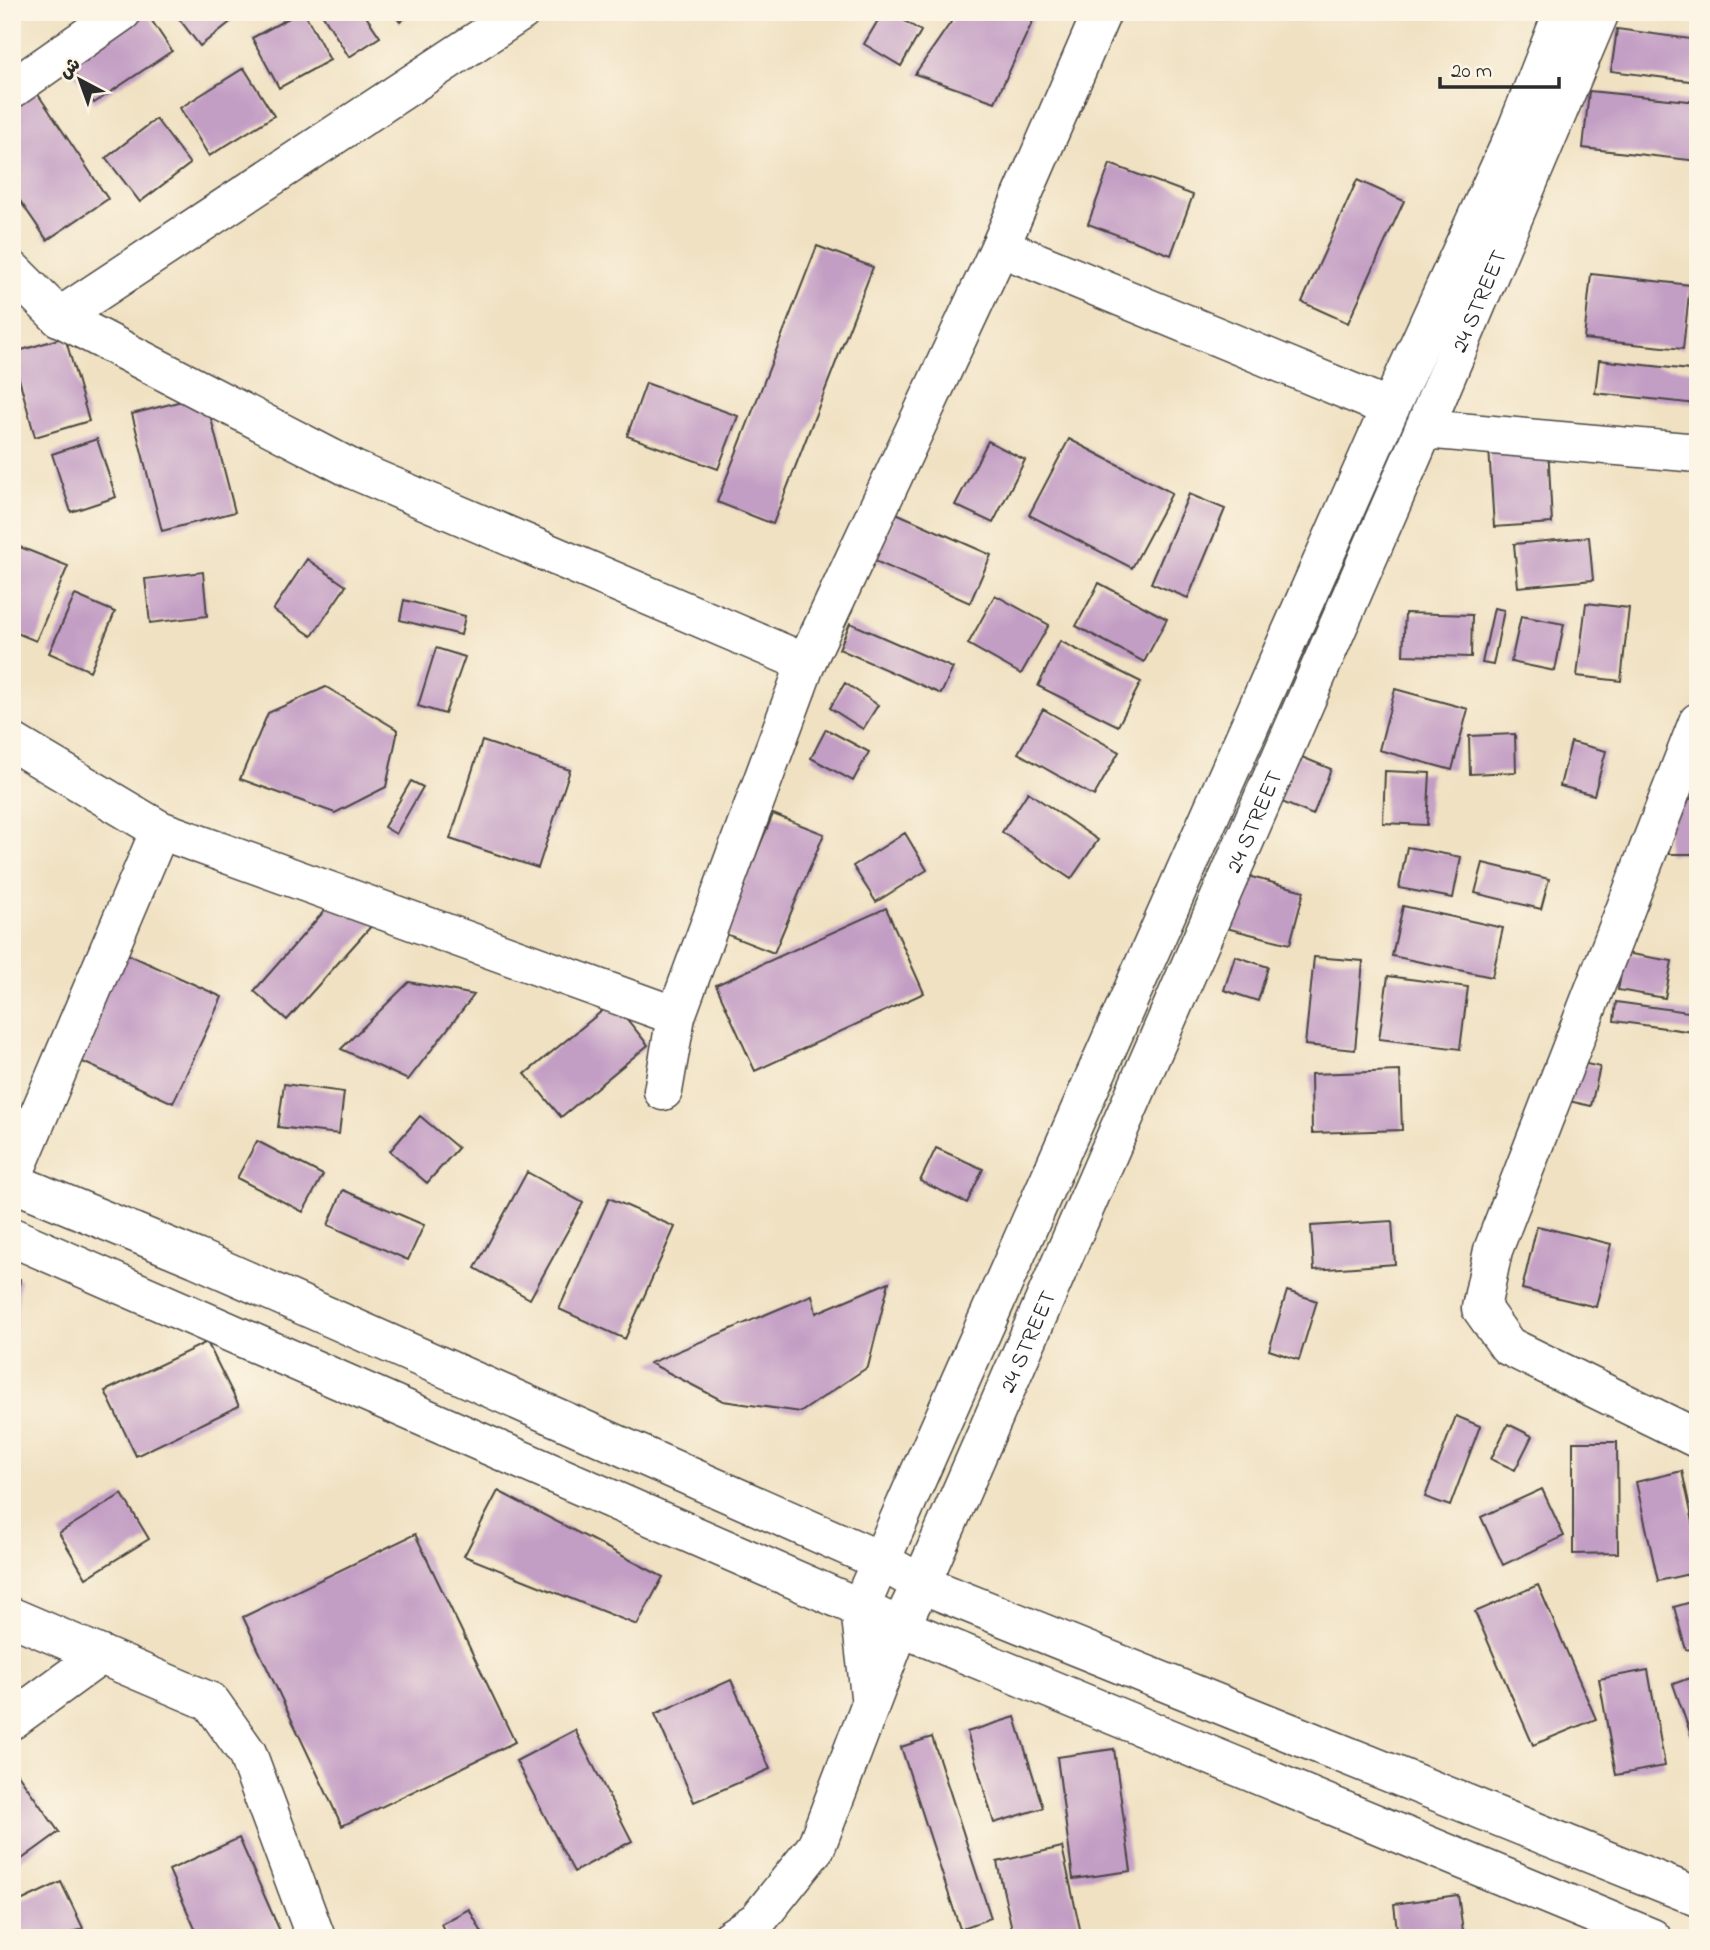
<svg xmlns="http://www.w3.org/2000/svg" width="1710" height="1950" font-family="'Indie Flower','Playpen Sans Arabic',sans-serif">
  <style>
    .building { fill: #c29dc4 }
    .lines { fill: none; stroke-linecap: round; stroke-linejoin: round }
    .minor-casing { stroke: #494642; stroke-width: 41 }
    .minor { stroke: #fff; stroke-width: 38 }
    .labels { text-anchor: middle; stroke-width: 7; stroke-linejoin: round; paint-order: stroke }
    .street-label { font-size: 23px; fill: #2b2b2b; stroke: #fcf5e5 }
  </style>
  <rect width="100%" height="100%" fill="#fcf5e5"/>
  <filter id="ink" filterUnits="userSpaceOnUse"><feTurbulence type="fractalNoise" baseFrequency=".0143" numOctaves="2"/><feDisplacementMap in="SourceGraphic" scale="14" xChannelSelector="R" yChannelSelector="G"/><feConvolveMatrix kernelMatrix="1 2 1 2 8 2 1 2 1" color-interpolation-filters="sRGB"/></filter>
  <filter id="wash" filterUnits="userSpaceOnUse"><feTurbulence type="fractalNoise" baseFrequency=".00686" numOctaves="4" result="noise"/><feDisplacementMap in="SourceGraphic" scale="28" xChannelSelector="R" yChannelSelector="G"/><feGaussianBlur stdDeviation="1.57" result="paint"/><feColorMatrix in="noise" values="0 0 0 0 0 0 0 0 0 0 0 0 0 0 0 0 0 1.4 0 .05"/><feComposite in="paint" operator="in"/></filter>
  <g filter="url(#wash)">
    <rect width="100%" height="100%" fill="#f0e1c2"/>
    <g id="blocks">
      <path class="building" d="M129 12H146L172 51 94 103 63 57Z
        M174 12H243L200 46Z
        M300 12H304L330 60 279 88 252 38Z
        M321 12H363L380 37 349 57Z
        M392 12H412L400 22Z
        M883 12H890L921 31 901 66 864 44Z
        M958 12H1037L995 102 915 74Z
        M1617 29 1698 40V82L1611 71Z
        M244 68 274 116 209 156 180 108Z
        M25 75 108 199 47 240 12 189V83Z
        M1589 91 1698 102V161L1583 148Z
        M156 119 190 164 140 202 106 158Z
        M1110 164 1193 195 1171 255 1088 224Z
        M1357 180 1404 201 1348 323 1302 302Z
        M817 246 873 267 773 524 717 502Z
        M1591 274 1690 285 1683 349 1584 339Z
        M65 337 89 421 35 437 12 353Z
        M1599 360 1698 371 1697 404 1595 393Z
        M646 383 738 416 718 469 627 436Z
        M205 395 235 512 162 531 132 414Z
        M97 439 116 497 71 512 52 454Z
        M1069 439 1172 493 1132 568 1029 515Z
        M988 441 1025 460 993 523 955 505Z
        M1548 445 1552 523 1494 527 1489 448Z
        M1189 494 1225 509 1188 598 1151 583Z
        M896 513 991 555 970 603 875 561Z
        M1589 537 1593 580 1518 587 1514 544Z
        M15 545 68 566 36 641 12 631V552Z
        M307 559 346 586 312 636 273 610Z
        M203 572 207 616 150 623 145 579Z
        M1099 583 1167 619 1144 662 1076 626Z
        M75 595 115 612 90 671 49 653Z
        M995 595 1049 625 1021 674 968 644Z
        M404 600 465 616 461 635 400 620Z
        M1586 603 1629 608 1621 681 1577 676Z
        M1494 608 1504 610 1493 665 1482 663Z
        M1405 613 1472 615 1471 657 1403 655Z
        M1521 616 1564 624 1555 671 1511 662Z
        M850 623 953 668 941 694 839 649Z
        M1060 641 1141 682 1118 726 1038 686Z
        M436 648 465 657 445 714 418 706Z
        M845 683 878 705 863 729 830 708Z
        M326 687 398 730 386 787 335 813 240 779 268 713Z
        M1395 689 1468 709 1452 770 1379 750Z
        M1043 709 1119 752 1094 796 1018 753Z
        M826 729 869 752 853 781 811 758Z
        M1515 734 1516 772 1470 774 1469 736Z
        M482 741 570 770 538 868 450 839Z
        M1571 742 1606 751 1594 795 1560 786Z
        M1297 755 1331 769 1313 815 1277 800Z
        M1385 771 1430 773 1427 825 1383 823Z
        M411 781 423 787 396 834 384 827Z
        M1028 792 1098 840 1071 879 1002 832Z
        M1668 798 1698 799V854H1667Z
        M773 814 824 834 774 953 723 933Z
        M905 833 927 870 876 902 853 866Z
        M1407 847 1461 857 1453 898 1399 888Z
        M1483 863 1549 879 1541 909 1475 893Z
        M1240 874 1304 891 1290 944 1226 928Z
        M340 893 374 923 287 1020 254 991Z
        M1403 906 1503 928 1492 977 1392 956Z
        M886 908 924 993 755 1071 716 985Z
        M103 943 222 997 173 1103 54 1049Z
        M1625 953 1672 961 1665 998 1618 990Z
        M1235 956 1268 967 1258 1001 1224 990Z
        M1314 957 1363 961 1355 1050 1305 1045Z
        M1388 976 1468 987 1460 1049 1379 1039Z
        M409 982 474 995 408 1080 341 1049Z
        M613 1002 648 1045 561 1117 525 1074Z
        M1616 1002 1696 1013 1694 1032 1614 1021Z
        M1569 1060 1600 1067 1591 1106 1560 1099Z
        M1400 1071 1402 1130 1312 1133 1311 1074Z
        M284 1084 344 1092 339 1134 278 1127Z
        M420 1116 458 1148 427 1183 390 1151Z
        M257 1141 323 1175 303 1212 237 1178Z
        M936 1148 983 1169 967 1203 920 1181Z
        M527 1172 583 1203 530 1299 475 1268Z
        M343 1190 424 1225 408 1260 328 1225Z
        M609 1198 675 1227 625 1339 559 1309Z
        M1392 1221 1395 1264 1314 1270 1311 1226Z
        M1537 1226 1611 1244 1596 1307 1522 1289Z
        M12 1278 20 1279 14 1343H12Z
        M889 1282 868 1367 801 1412 723 1401 650 1363 812 1295 816 1313Z
        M1287 1291 1317 1301 1299 1360 1269 1350Z
        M207 1342 239 1406 136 1456 105 1391Z
        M1456 1416 1480 1426 1450 1506 1425 1497Z
        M1508 1424 1532 1436 1515 1470 1491 1459Z
        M1573 1442H1617L1618 1553 1573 1554Z
        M1682 1471 1698 1545V1572L1658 1581 1636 1482Z
        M1542 1489 1564 1536 1503 1565 1481 1517Z
        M498 1491 663 1577 637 1625 464 1556Z
        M122 1494 149 1539 86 1578 59 1533Z
        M415 1534 515 1742 342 1826 243 1617Z
        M1538 1585 1596 1719 1533 1745 1475 1612Z
        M1698 1600V1647L1686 1650 1674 1607Z
        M1648 1670 1665 1766 1616 1775 1599 1679Z
        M1698 1675V1752H1697L1673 1684Z
        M731 1680 770 1769 694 1802 655 1714Z
        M1015 1717 1043 1808 994 1823 967 1732Z
        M575 1730 632 1841 574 1872 516 1761Z
        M932 1737 991 1918 960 1929 901 1747Z
        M1114 1749 1131 1871 1073 1879 1057 1757Z
        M12 1766 59 1832 15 1864 12 1860Z
        M239 1838 283 1938H199L169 1870Z
        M1062 1847 1082 1938H1014L997 1862Z
        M61 1882 83 1928 62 1938H12V1905Z
        M1458 1895 1464 1938H1398L1394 1904Z
        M469 1909 485 1938H448L441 1924Z"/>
    </g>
  </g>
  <g filter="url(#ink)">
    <use href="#blocks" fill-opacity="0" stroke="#494642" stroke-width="2"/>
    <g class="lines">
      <defs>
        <g id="minor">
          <path d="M12 89 122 12"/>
          <path d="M1000 247 1390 408"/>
          <path d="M12 270 59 317 354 470 806 663"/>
          <path d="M59 317 521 12"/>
          <path d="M1424 429 1698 453"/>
          <path d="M1698 722 1493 1250 1481 1308 1508 1346 1698 1439"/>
          <path d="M12 742 160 830 676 1016"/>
          <path d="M663 1091 676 1016 806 663 1000 247 1102 12"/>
          <path d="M12 1178 160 830"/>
          <path d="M12 1182 196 1258 881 1561 921 1584 1698 1897"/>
          <path d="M12 1237 860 1608 900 1627 1652 1938"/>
          <path d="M12 1617 211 1702 247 1753 316 1938"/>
          <path d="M870 1696 860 1608 1390 408 1517 129 1563 12"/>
          <path d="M12 1720 101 1655"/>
          <path id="s1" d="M731 1938 757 1921 816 1847 900 1627 921 1584 1424 429 1600 12"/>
        </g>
      </defs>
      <use href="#minor" class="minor-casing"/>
      <use href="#minor" class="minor"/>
    </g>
  </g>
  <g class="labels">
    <g class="street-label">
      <text dy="8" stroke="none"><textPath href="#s1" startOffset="1808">24 STREET</textPath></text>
      <text dy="8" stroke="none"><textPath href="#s1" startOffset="1241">24 STREET</textPath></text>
      <text dy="8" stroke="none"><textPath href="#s1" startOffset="674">24 STREET</textPath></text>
    </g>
  </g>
  <rect width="1710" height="1950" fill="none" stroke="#fcf5e5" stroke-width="42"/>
  <g transform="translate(80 80) rotate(319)" stroke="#fcf5e5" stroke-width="5" paint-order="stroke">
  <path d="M0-5L12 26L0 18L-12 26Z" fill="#2b2b2b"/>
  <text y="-10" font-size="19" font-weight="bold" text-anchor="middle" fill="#2b2b2b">ش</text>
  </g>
  <path d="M1440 77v10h119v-10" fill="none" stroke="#2b2b2b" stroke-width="3.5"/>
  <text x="1451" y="77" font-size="21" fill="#2b2b2b" stroke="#fcf5e5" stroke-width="5" paint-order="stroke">20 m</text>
</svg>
